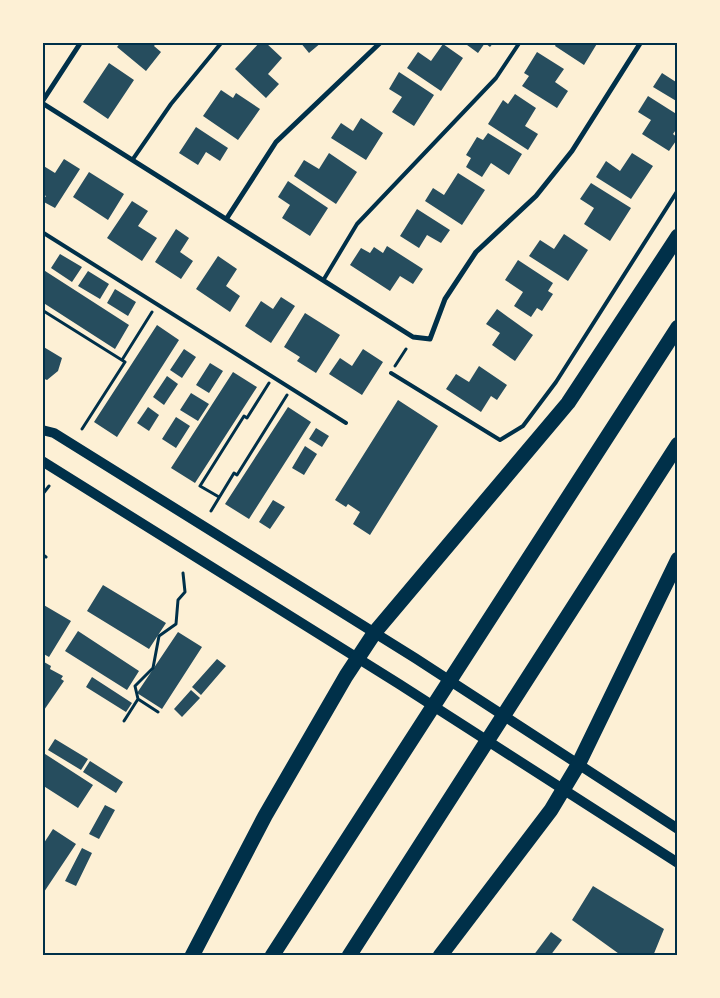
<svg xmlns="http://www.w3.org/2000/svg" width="720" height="998" font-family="Montserrat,sans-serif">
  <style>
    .building { fill: #264d5e }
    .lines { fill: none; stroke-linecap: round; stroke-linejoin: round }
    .path { stroke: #003049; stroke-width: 3 }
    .service { stroke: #003049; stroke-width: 4 }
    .minor { stroke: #003049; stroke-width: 5 }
    .secondary { stroke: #003049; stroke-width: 10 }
    .motorway { stroke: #003049; stroke-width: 15 }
    .neatline { fill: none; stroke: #003049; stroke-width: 2 }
  </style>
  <rect width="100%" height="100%" fill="#fdf0d5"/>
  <path class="building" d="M121 42H157L154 46 161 52 146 71 117 47Z
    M260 42H265L282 58 268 74 279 84 266 98 235 69Z
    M300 42H322L309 53Z
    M463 42H494L490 47 485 43 478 53Z
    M557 42H598L584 65 555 46Z
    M443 44 463 58 441 91 407 68 418 52 431 61Z
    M537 52 564 69 555 82 568 91 557 108 522 86 529 76 524 73Z
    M109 63 134 80 108 119 83 102Z
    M399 72 434 95 414 126 392 112 402 97 389 89Z
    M662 73 676 82 678 79V102L653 87Z
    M221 90 233 98 236 93 260 109 238 140 203 116Z
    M515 94 536 108 525 126 538 134 528 150 488 124 503 100 508 104Z
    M648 96 678 115V127L673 134 678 138 669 151 642 134 651 120 638 112Z
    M361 118 383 133 366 160 331 138 341 123 353 131Z
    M196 127 228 148 220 161 206 152 198 165 179 153Z
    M488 133 522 154 509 175 491 163 482 177 466 167 471 158 466 155 477 137 483 140Z
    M329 153 357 172 336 204 294 176 304 160 319 169Z
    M632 153 653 166 631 199 596 177 606 161 620 171Z
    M64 159 80 169 55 208 42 201 46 196 42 194V165L55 173Z
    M89 172 124 194 108 220 73 197Z
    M458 173 485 190 462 225 425 201 433 188 444 195Z
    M288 181 328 208 310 236 282 218 290 205 278 197Z
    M591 183 631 208 610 241 584 224 594 208 580 199Z
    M132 201 148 211 138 226 157 238 142 261 107 238Z
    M417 209 450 230 441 243 427 235 419 248 400 236Z
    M176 229 189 238 180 252 193 261 181 279 155 262Z
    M564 234 588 250 568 281 529 256 540 240 554 249Z
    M387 246 423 269 413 284 400 276 390 291 350 265 361 248 370 253 374 247 383 253Z
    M60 254 82 267 72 282 51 268Z
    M218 256 237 269 226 286 240 296 230 312 196 289Z
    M518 260 553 283 548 291 553 294 542 311 537 308 531 317 514 306 523 292 505 280Z
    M42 269 129 325 115 349 42 302Z
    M88 271 109 284 100 299 78 286Z
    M115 289 136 302 128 316 107 303Z
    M281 297 295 306 271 343 245 326 261 301 273 309Z
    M497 309 533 335 515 361 492 345 500 333 486 324Z
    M305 313 340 335 316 373 297 361 300 357 284 347Z
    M157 325 179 340 117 437 94 422Z
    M42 346 62 358 58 371 47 380 42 378Z
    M184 349 196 357 182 378 170 370Z
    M363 349 383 362 362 395 329 374 340 358 352 366Z
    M210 363 223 371 209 393 196 385Z
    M479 366 507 385 497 400 491 396 481 412 446 389 456 374 469 382Z
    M233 372 257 387 195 483 171 468Z
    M167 376 178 384 164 405 153 397Z
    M191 393 209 404 198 421 180 410Z
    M398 400 438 426 370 535 353 524 360 512 348 504 346 507 335 500Z
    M148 407 159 415 149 431 137 423Z
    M288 407 311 422 249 519 225 504Z
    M176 417 190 426 176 448 162 439Z
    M316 428 329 436 322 447 309 439Z
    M305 446 317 454 304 475 292 468Z
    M273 500 285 507 270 529 259 522Z
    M103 585 166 623 149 649 87 611Z
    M42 604 71 621 49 657 42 653Z
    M78 631 139 671 127 690 65 651Z
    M178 632 202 647 162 709 137 693Z
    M217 659 226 666 201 695 192 687Z
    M44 662 51 666 50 669 63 676 61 679 64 681 42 713Z
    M92 677 132 703 126 712 86 687Z
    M191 690 200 698 182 717 174 709Z
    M55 739 88 759 81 770 48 750Z
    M42 752 93 785 78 808 42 785Z
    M90 761 123 782 116 793 83 772Z
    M105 805 115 810 99 839 89 834Z
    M53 829 76 844 42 895V846Z
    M82 848 92 853 76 886 65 881Z
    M593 886 664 929 653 956H622L572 920Z
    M551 932 562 940 550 956H533Z"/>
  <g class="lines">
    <path class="path" d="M42 310 125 362 82 429
      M122 360 152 312
      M395 366 406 349
      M42 495 49 486
      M219 497 200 486 244 416 247 418 269 383
      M211 511 234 473 237 475 287 395
      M42 554 46 557
      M138 699 158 712
      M124 721 138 699 135 686 153 668 159 636 176 624 178 600 185 592 183 573"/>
    <path class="service" d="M133 159 171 104 222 42
      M42 232 346 423
      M324 279 357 224 496 78 520 42
      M391 373 500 440 523 426 556 382 678 190"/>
    <path class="minor" d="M42 102 81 42
      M42 103 413 337 430 339 445 299 476 252 536 196 572 151 641 42
      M227 218 276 142 381 42"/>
    <path class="secondary" d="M42 430 54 433 415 658 678 829
      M42 461 399 684 678 863"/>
    <path class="motorway" d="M192 956 265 816 346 676 375 632 568 403 678 236
      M272 956 678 327
      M349 956 678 444
      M440 956 551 810 578 765 678 559"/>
  </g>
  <rect width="720" height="998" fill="none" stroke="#fdf0d5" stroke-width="88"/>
  <rect x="44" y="44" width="632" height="910" class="neatline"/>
</svg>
